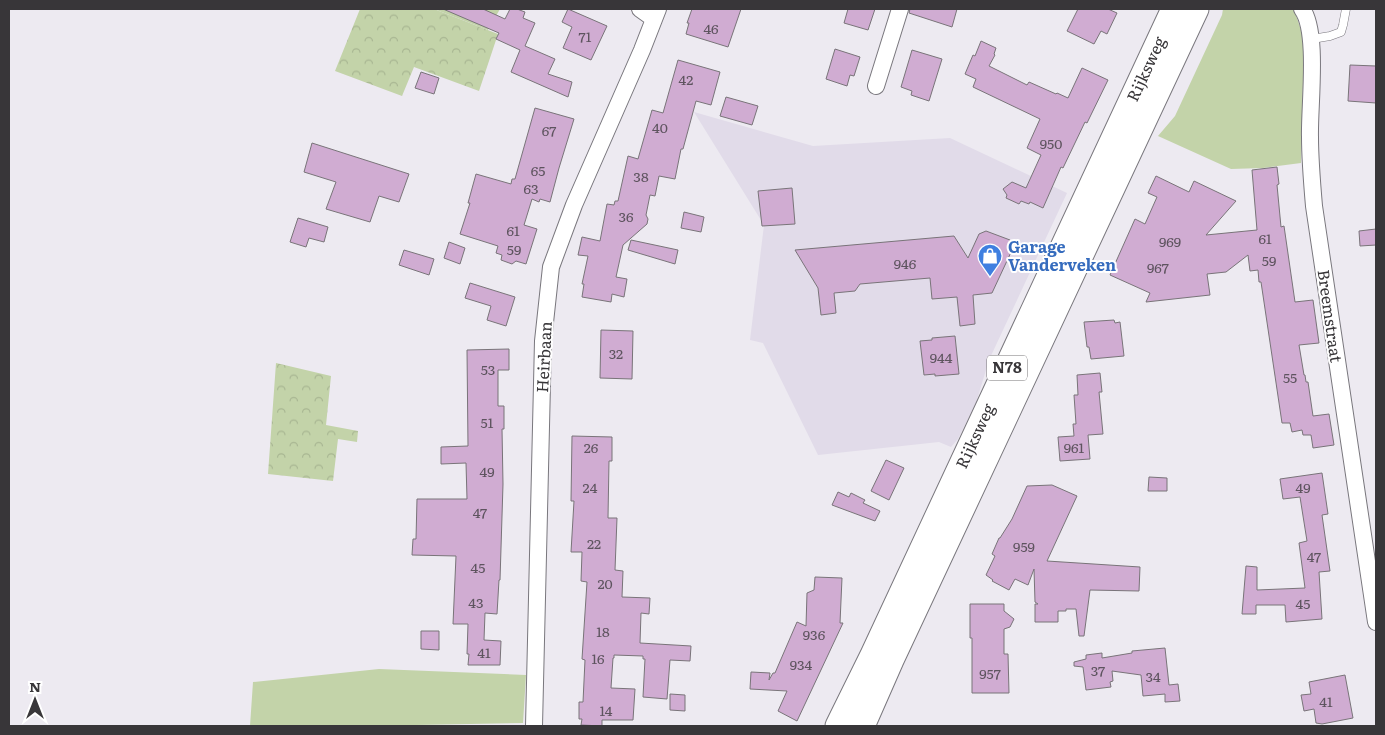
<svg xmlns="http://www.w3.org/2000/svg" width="1385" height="735" font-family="Literata,serif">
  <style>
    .built { fill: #e1dbe9 }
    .grass { fill: #c3d3a9 }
    .forest { fill: url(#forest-crowns) }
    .building { fill: #d0acd2; stroke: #797479 }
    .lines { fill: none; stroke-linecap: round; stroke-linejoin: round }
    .lane-casing { stroke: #79777d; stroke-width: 9 }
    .street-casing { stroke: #79777d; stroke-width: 18 }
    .primary-casing { stroke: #79777d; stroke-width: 27 }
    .lane { stroke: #fff; stroke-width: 8 }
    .street { stroke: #fff; stroke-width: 16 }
    .primary { stroke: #fff; stroke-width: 25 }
    .labels { text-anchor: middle; stroke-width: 4; stroke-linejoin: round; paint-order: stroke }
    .number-label { font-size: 14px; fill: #5e545f }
    .shield { fill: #fff; stroke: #747274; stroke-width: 1 }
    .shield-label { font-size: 15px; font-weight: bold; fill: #383639 }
    .street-label { font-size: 16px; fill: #383639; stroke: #fff }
    .shop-label { font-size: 16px; font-weight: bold; fill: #366cbe; stroke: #fff; text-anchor: start }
  </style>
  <defs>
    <pattern id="forest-crowns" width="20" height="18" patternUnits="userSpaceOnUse" patternTransform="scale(1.25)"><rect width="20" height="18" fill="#c3d3a9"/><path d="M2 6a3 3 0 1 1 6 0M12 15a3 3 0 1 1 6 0" fill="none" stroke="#a8b692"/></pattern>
  </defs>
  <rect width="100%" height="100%" fill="#edeaf1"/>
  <path class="built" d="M694 112 813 146 950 138 1067 193 989 360 976 403 958 439 951 447 939 442 818 455 763 343 750 340 764 225Z"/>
  <path class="grass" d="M434 9H500L488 30Z
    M1223 9H1294L1304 39 1301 163 1263 168 1231 169 1158 136 1175 116 1222 15Z
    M379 669 526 675 523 723 363 726H250L253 682Z"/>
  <path class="forest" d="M360 9H434L498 34 479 91 414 67 402 96 335 71Z
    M276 363 331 376 326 425 358 431 357 442 338 439 333 481 268 474Z"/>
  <path class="building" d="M443 9H483L505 19 510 9H517L525 12 523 18 535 23 525 46 555 59 548 74 572 82 568 97 511 72 520 50 496 39 499 33Z
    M568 9 607 26 591 60 563 48 572 27 562 22Z
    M692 9H741L728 47 686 34 689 23H687Z
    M848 9H875L868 30 844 23Z
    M910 9H957L952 27 909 13Z
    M1078 9H1108L1117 13 1107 34 1101 31 1094 44 1067 31Z
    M981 41 996 48 994 54 995 55 989 66 1027 85 1029 82 1056 94 1057 93 1068 98 1082 68 1108 80 1087 123 1085 122 1063 168 1061 167 1043 208 1030 202 1029 204 1021 201 1019 204 1006 198 1007 195 1003 189 1012 182 1026 188 1041 155 1027 148 1040 119 973 87 976 79 965 74 973 55 975 56Z
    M835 49 860 57 854 76 850 75 847 86 826 79Z
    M912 50 942 59 929 101 911 95 912 91 901 87Z
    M678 60 720 72 711 105 696 101 683 149H681L675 179 659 176 655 196 650 195 646 215 648 219 647 224 623 245 616 277 627 279 624 297 612 294 611 302 582 297 584 284H582L588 256 578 255 582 237 600 241 607 204 614 205 615 201H618L628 156 638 159 652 110 663 113Z
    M1350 65 1376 66V103L1348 101Z
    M421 72 439 78 434 94 415 88Z
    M726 97 758 106 752 125 720 116Z
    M535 108 574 119 559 168 550 202 540 199 539 202 532 199 524 225 537 229 526 264 516 261 512 264 501 260 502 255 496 253 498 246 460 234 470 203H468L476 174 511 184 512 179H515Z
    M312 143 409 174 399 202 379 196 370 222 326 209 336 182 304 172Z
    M1277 167 1279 184 1277 185 1281 227 1284 226 1295 302 1313 300 1319 343 1299 345 1304 375H1305L1306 382H1308L1313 416 1329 414 1334 445 1313 448 1311 435H1303L1302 430 1292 432 1290 423H1282L1261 282H1259L1258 270 1250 271 1248 255 1226 272 1207 274 1210 295 1146 302 1150 293 1110 275 1135 219 1145 224 1157 197 1148 193 1156 176 1189 192 1194 181 1236 201 1206 235 1257 230 1252 170Z
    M792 188 795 224 762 226 758 191Z
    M684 212 704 217 701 232 681 228Z
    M298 218 328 227 324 242 309 238 306 247 290 242Z
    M1376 229V245L1360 246 1359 231Z
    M986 231 1010 240 1013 248 992 293 973 295 975 324 960 326 957 297 932 299 930 278 860 284 855 291 834 293 836 313 821 315 818 288 795 250 954 236 968 258 979 234Z
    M631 240 678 250 675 264 628 250Z
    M449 242 465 248 460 264 444 258Z
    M404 250 434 259 429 275 399 265Z
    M470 283 515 297 506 326 487 320 491 306 465 298Z
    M1114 320 1115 323 1120 322 1124 356 1091 359 1089 347H1087L1084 322Z
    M601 330 633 331 632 379 600 378Z
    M955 336 959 374 935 376V374L924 375 920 341 932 340V338Z
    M509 349V370H498V406H504V429H502L503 484 500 580H499L497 614 485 613 484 640 501 641 500 665H468L469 654H467L468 624H453L456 556 412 555 413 539H416L417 499H467L466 463 441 464V447L468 446 467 350Z
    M1100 373 1102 392H1099L1103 434 1088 435 1090 459 1060 461 1058 437 1074 436 1073 424H1076L1074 395H1078L1077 375Z
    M572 436 612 437V461H609L608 518H617L615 570 623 571 622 597 650 598 649 614 641 613 640 643 691 646 690 661 670 660 667 699 643 697 645 659H643V656L614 655V658H613L611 688 635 689 633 720H602V726L581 725 582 719H579V702H583L585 660 582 659 587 582 581 581 582 552H571L574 501H571Z
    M886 460 904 468 889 500 871 491Z
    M1322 473 1328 514 1322 515 1330 571 1319 572 1322 619 1286 622 1285 605H1256V614H1242L1246 566 1257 567V590L1305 588 1299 543 1307 541 1300 497 1283 499 1280 479Z
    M1149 477 1167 478V491H1148Z
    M1052 485 1077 496 1047 561 1140 567 1139 591 1090 590 1084 636H1079L1076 609H1066V611H1058V622H1035V604H1038L1035 602 1034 569 1028 585 1015 579 1009 590 992 581 993 580 986 575 995 556 992 554 999 538H1000L1012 519 1027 486Z
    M838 492 849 497 851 493 865 500 863 503 880 511 875 521 832 505Z
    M815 577 842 578 840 623H843L797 721 778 711 787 691 750 689 751 672 770 673 769 680 773 673H775L797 622 806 626 807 593 814 590Z
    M970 604H1004V611L1014 619 1010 627 1004 629V654H1008L1009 693H972V638H970Z
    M421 631H439V650L421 649Z
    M1165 648 1169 685 1178 684 1180 701 1165 702V694L1143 696 1141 675 1112 671 1113 681 1110 682 1111 687 1086 690 1083 667 1074 666V662L1086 659V655L1102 653V658L1132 653V651Z
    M1345 675 1353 718 1322 724 1316 723 1314 709 1304 711 1301 695 1311 694 1309 682Z
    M670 694 685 695V711L670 710Z"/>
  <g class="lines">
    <defs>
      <path id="lane" d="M1312 39 1330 36 1341 32 1343 25 1346 9"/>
      <path id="street" d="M640 9 654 19
        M1302 9C1319 32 1309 107 1310 137 1310 160 1312 183 1314 206L1376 622
        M876 86 900 9
        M534 726 543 341 551 267 574 205 642 50 658 9"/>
      <path id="primary" d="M838 726 873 655 1174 9
        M862 726 891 660 1196 9"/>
    </defs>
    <use href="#lane" class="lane-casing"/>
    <use href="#street" class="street-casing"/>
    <use href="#primary" class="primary-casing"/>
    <use href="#lane" class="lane"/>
    <use href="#street" class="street"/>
    <use href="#primary" class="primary"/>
  </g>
  <defs>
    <symbol id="shop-pin" viewBox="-11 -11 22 30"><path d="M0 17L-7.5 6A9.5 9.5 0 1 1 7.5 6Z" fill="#3f7fe0" stroke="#fff"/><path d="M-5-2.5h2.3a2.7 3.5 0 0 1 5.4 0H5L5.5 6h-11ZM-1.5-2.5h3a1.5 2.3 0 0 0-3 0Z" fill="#fff"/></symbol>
  </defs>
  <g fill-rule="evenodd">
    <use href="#shop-pin" x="976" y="242" width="28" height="38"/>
  </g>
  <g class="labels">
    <g class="number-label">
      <text x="711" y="34">46</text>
      <text x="585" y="42">71</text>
      <text x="686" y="85">42</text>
      <text x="660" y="133">40</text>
      <text x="549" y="136">67</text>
      <text x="1051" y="149">950</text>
      <text x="538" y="176">65</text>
      <text x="641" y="182">38</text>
      <text x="531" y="194">63</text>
      <text x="626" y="222">36</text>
      <text x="513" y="236">61</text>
      <text x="1265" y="244">61</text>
      <text x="1170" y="247">969</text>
      <text x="514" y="255">59</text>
      <text x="1269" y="266">59</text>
      <text x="905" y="269">946</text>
      <text x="1158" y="273">967</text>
      <text x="616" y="359">32</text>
      <text x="941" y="363">944</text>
      <text x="488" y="375">53</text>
      <text x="1290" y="383">55</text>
      <text x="487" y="428">51</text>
      <text x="591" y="453">26</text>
      <text x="1074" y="453">961</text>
      <text x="487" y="477">49</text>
      <text x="590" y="493">24</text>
      <text x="1303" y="493">49</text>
      <text x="480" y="518">47</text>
      <text x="594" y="549">22</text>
      <text x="1024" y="552">959</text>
      <text x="1314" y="562">47</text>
      <text x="478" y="573">45</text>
      <text x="605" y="589">20</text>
      <text x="476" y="608">43</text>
      <text x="1303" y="609">45</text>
      <text x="603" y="637">18</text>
      <text x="814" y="640">936</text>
      <text x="484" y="658">41</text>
      <text x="598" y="664">16</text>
      <text x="801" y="670">934</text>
      <text x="1098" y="676">37</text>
      <text x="990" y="679">957</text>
      <text x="1153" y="682">34</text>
      <text x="1326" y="707">41</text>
      <text x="606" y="716">14</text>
    </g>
    <rect class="shield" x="987" y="355.5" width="40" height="25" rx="4"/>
    <g class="shield-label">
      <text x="1007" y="373">N78</text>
    </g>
    <g class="street-label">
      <text transform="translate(1146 69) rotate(-65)" y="6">Rijksweg</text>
      <text transform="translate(1330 316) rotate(82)" y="6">Breemstraat</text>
      <text transform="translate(544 357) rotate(-87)" y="6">Heirbaan</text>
      <text transform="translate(975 436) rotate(-65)" y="6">Rijksweg</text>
    </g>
    <g class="shop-label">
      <text x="1008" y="253">Garage<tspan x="1008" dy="18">Vanderveken</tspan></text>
    </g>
  </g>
  <rect width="1385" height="735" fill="none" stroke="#383639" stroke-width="20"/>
  <g transform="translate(35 700)" stroke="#ffffff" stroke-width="4" paint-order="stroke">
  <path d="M0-4L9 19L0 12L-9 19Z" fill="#383639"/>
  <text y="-8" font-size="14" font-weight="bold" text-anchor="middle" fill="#383639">N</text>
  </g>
</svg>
